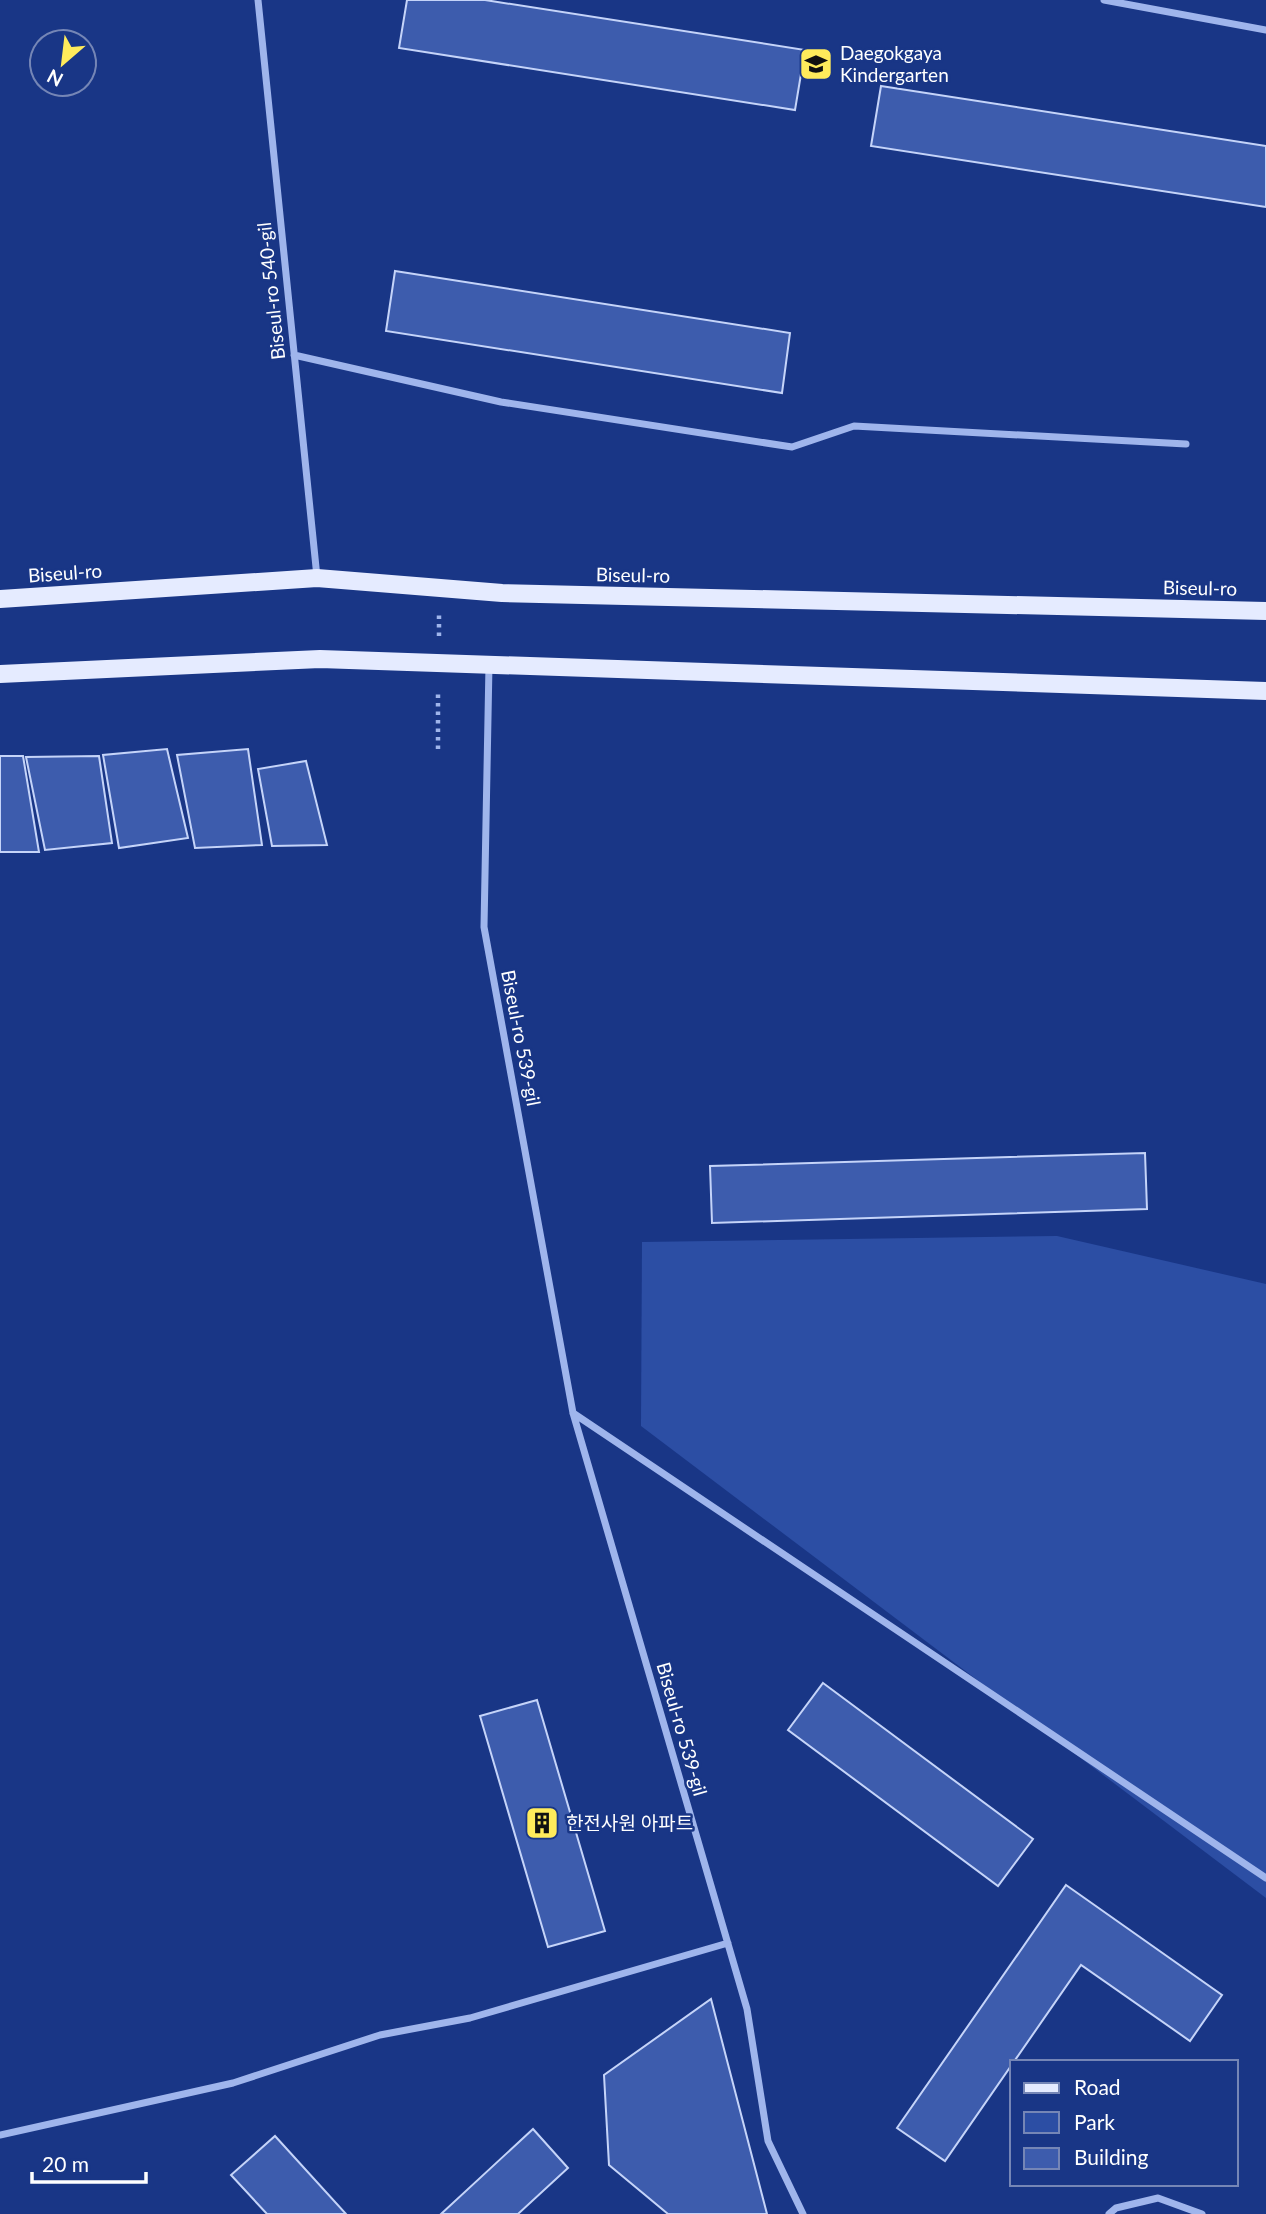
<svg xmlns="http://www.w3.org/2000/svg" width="1266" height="2214" font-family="Lato,'Noto Sans KR',sans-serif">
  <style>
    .green { fill: #2c4ea4 }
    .building { fill: #3d5cad; stroke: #c5d4f9; stroke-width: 2 }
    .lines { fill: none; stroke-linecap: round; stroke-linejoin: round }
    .path { stroke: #9fb5ec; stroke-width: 4.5; stroke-dasharray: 3.5 5; stroke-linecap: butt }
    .minor { stroke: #9fb5ec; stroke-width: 7 }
    .primary { stroke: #e5ebff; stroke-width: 18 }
    .labels { text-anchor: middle; stroke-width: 5; stroke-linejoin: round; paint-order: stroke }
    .poi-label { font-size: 19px; fill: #fff; stroke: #193686; text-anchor: start }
    .street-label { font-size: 19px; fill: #fff; stroke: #193686 }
  </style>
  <rect width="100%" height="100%" fill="#193686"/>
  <path class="green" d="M1057 1236 1266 1284V1898L641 1426 642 1242Z"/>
  <path class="building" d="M407 0H485L805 50 795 110 399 48Z
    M881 86 1266 146V207L871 146Z
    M395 271 790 333 782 393 386 331Z
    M167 749 188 838 119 848 103 755Z
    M248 749 262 845 195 848 177 755Z
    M0 756H23L39 852H0Z
    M99 756 112 843 45 850 26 757Z
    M306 761 327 845 272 846 258 769Z
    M1145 1153 1147 1209 712 1223 710 1166Z
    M823 1683 1033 1839 998 1886 788 1730Z
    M537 1700 605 1931 548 1947 480 1716Z
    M1066 1885 1222 1995 1190 2041 1081 1965 945 2161 897 2128Z
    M711 1999 767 2214H668L609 2165 604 2075Z
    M533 2129 568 2168 518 2214H441Z
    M275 2136 346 2214H267L231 2175Z"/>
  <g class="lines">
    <path class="path" d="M439 636V614
      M438 749V691"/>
    <path class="minor" d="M258 0 317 577
      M1104 0 1266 30
      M294 355 501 402 792 447 854 426 1186 444
      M489 665 484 927 573 1413 747 2009 768 2141 803 2214
      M573 1413 1266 1878
      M0 2135 233 2083 380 2035 470 2018 728 1943
      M1109 2214 1116 2208 1158 2198 1202 2214"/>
    <path class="primary" d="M0 599 317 578 502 593 1266 611
      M0 674 320 659 1266 691"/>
  </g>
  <defs>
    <symbol id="school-square" viewBox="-11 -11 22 22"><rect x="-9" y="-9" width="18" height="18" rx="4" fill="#ffeb5b" stroke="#193686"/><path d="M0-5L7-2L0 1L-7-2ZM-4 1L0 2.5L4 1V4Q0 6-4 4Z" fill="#111"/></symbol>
    <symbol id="building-square" viewBox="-11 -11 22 22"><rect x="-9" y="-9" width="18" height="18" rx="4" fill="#ffeb5b" stroke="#193686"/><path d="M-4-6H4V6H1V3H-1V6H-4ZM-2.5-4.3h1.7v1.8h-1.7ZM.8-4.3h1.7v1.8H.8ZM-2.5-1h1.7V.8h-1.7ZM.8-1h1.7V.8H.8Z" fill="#111"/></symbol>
  </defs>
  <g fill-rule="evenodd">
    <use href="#school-square" x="797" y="45" width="38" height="38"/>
    <use href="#building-square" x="523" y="1804" width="38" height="38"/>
  </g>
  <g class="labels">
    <g class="poi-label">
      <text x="840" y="60">Daegokgaya<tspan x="840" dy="22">Kindergarten</tspan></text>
      <text x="566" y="1830">한전사원 아파트</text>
    </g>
    <g class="street-label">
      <text transform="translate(271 291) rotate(-96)" y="7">Biseul-ro 540-gil</text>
      <text transform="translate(65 573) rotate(-4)" y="7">Biseul-ro</text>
      <text transform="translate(633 575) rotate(1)" y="7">Biseul-ro</text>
      <text transform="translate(1200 588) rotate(1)" y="7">Biseul-ro</text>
      <text transform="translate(521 1038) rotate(79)" y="7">Biseul-ro 539-gil</text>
      <text transform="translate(682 1729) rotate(74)" y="7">Biseul-ro 539-gil</text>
    </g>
  </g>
  <rect x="1010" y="2060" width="228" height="126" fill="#193686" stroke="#7586b6" stroke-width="2"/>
  <rect x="1024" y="2083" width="35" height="10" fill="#e5ebff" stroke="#7586b6" stroke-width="2"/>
  <text x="1074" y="2095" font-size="21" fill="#ffffff">Road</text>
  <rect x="1024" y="2112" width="35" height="21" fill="#2c4ea4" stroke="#7586b6" stroke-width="2"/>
  <text x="1074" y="2130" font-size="21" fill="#ffffff">Park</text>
  <rect x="1024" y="2148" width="35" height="21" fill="#3d5cad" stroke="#7586b6" stroke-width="2"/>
  <text x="1074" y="2165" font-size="21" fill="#ffffff">Building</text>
  <g transform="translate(63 63) rotate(208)"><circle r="33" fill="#193686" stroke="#7586b6" stroke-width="2"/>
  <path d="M0-5L12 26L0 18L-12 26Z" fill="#ffeb5b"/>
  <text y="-10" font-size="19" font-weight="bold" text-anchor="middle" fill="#ffffff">N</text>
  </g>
  <path d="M32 2172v10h114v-10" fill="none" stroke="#ffffff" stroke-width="3.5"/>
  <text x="42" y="2172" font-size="21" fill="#ffffff" stroke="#193686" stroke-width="5" paint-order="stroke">20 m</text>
</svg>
